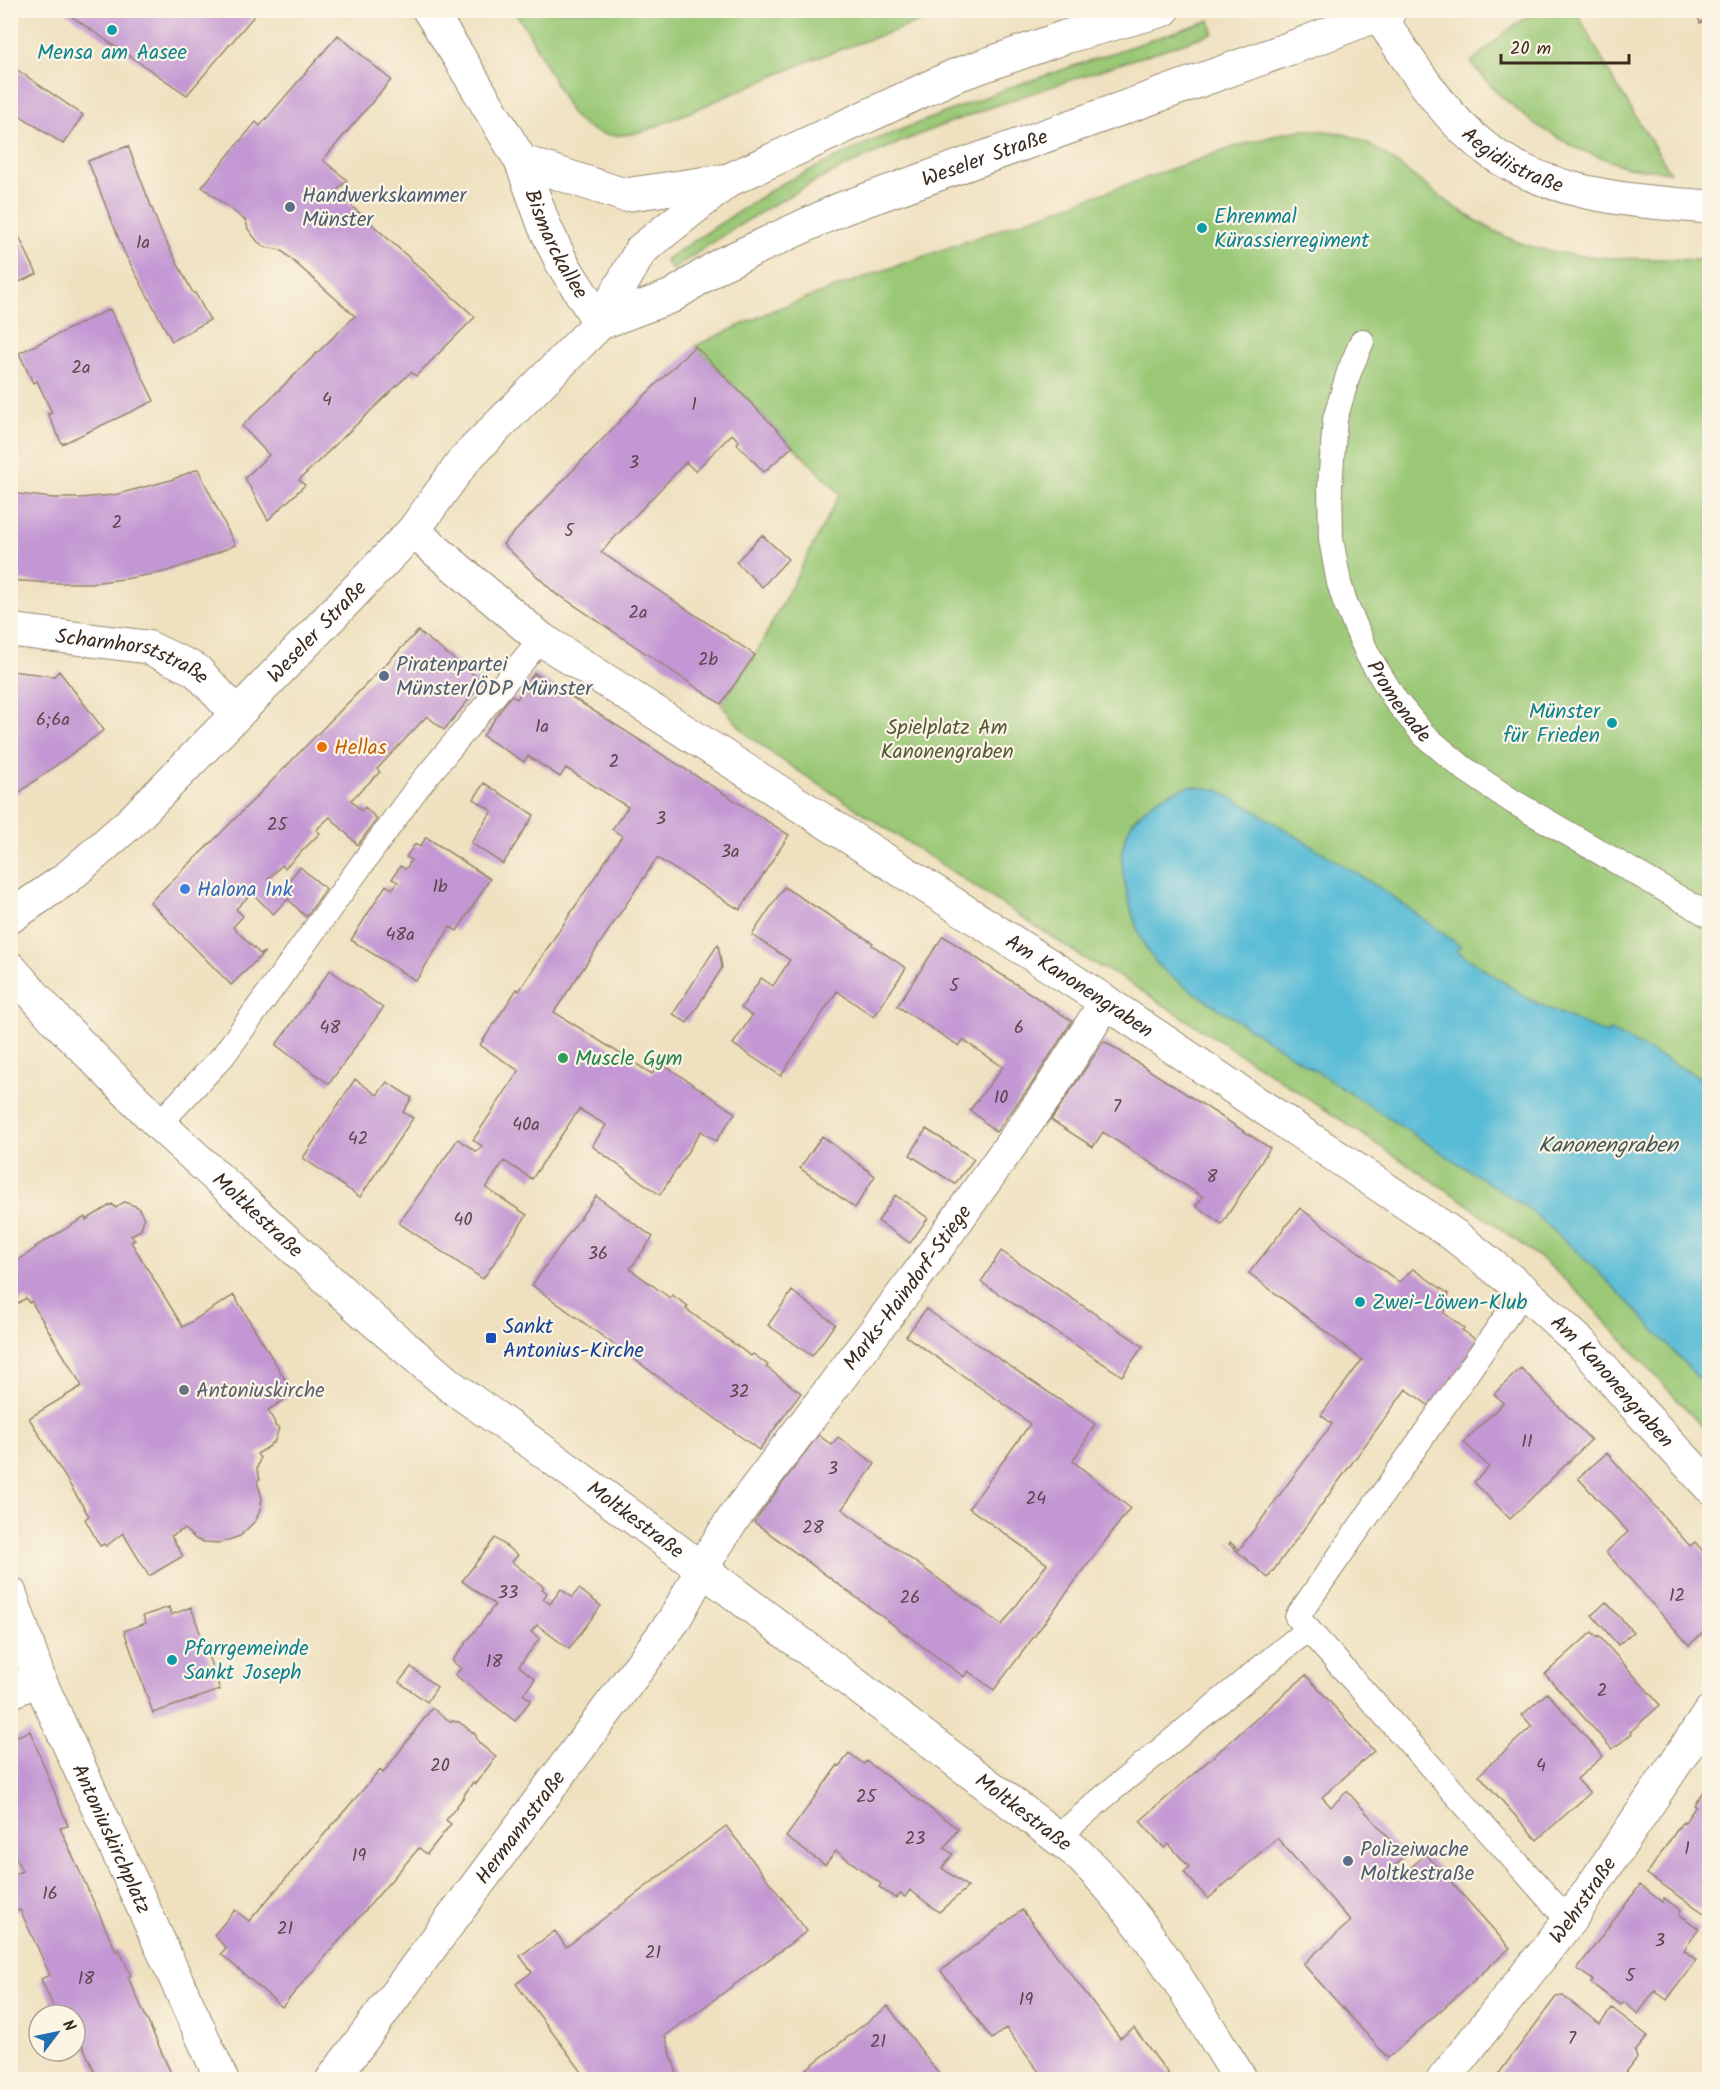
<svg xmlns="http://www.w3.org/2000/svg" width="1720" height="2090" font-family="Kalam,sans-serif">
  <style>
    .green { fill: #9ac876; stroke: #6a794a; stroke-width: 1.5 }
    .water { fill: #57bbd6; stroke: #49727a; stroke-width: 1.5 }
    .building { fill: #c397d3 }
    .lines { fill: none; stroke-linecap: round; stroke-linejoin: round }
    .lane-casing { stroke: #95866f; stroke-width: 26 }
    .street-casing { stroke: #95866f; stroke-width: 35 }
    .secondary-casing { stroke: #95866f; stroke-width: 35 }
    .lane { stroke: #fff; stroke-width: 24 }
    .street { stroke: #fff; stroke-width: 33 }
    .secondary { stroke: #fff; stroke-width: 33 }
    .culture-dot { fill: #0f9aa8; stroke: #fcf5e5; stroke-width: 2 }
    .service-dot { fill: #5c6f8a; stroke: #fcf5e5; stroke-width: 2 }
    .food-dot { fill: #e8710a; stroke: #fcf5e5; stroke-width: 2 }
    .shop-dot { fill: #3f7fe0; stroke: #fcf5e5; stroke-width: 2 }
    .leisure-dot { fill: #2e9e5b; stroke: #fcf5e5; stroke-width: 2 }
    .transit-dot { fill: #1a4fb4; stroke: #fcf5e5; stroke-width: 2 }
    .worship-dot { fill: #6b7280; stroke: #fcf5e5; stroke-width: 2 }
    .labels { text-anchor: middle; stroke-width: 4.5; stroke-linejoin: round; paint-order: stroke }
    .number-label { font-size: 18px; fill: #5d454b }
    .culture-label { font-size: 21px; fill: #0d838f; stroke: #fcf5e5; text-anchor: start }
    .street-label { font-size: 21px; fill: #3b2a1e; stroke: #fcf5e5 }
    .service-label { font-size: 21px; fill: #4e5e75; stroke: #fcf5e5; text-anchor: start }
    .park-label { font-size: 21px; fill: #585938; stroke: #fcf5e5 }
    .food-label { font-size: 21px; fill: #c56008; stroke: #fcf5e5; text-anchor: start }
    .shop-label { font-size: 21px; fill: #366cbe; stroke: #fcf5e5; text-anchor: start }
    .leisure-label { font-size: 21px; fill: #27864d; stroke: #fcf5e5; text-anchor: start }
    .transit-label { font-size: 21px; fill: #164399; stroke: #fcf5e5; text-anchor: start }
    .worship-label { font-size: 21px; fill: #5b616d; stroke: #fcf5e5; text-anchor: start }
    .water-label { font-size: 22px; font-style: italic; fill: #435655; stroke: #fcf5e5 }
  </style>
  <rect width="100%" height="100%" fill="#fcf5e5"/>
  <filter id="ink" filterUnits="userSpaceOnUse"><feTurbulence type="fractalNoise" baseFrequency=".0167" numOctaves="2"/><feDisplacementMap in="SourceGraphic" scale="12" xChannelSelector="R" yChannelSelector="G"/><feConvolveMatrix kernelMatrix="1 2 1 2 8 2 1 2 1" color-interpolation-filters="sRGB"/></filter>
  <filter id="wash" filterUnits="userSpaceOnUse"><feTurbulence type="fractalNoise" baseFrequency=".008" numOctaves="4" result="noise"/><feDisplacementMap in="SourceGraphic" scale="24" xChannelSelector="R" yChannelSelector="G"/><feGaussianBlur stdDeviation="1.35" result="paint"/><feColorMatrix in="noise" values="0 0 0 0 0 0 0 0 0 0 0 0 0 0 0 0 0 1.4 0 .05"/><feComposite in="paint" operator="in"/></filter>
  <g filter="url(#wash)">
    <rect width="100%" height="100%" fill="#efe1c0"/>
    <path class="green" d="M514 11H951L816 58 650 129C619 139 594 140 571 113L527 30Z
      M1536 11H1576L1614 81 1670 172 1626 167 1576 148 1533 123 1497 93 1471 62 1508 30Z
      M1210 20 1213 33C1084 77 946 116 824 177 770 204 721 236 672 270L665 260 779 185 872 141 1011 87Z
      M1302 130C1317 130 1332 131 1347 135 1372 143 1392 160 1412 175 1446 201 1480 227 1520 243 1571 262 1654 258 1709 260V1434L1582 1296 1549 1265 1463 1201 1273 1075 1120 977 1087 960 774 755 744 732 721 704 755 655 840 494 695 346 774 310 879 272 1231 148 1284 133Z"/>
    <path class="water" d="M1191 786 1218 790 1252 809 1385 891 1460 946 1457 951 1532 1001 1606 1034 1611 1031 1709 1082V1390C1650 1325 1592 1260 1523 1205L1193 992C1183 984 1169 976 1160 967 1142 948 1133 921 1128 896 1125 885 1122 872 1122 860 1121 819 1155 794 1191 786Z"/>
    <g id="blocks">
      <path class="building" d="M62 10H259L187 95Z
        M1696 10H1710V17L1700 23Z
        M338 35 391 80 323 160 347 180 336 192 475 317 416 376 411 372 299 480 305 485 268 520 245 478 269 455 242 426 355 316 281 250 265 247 258 242 248 229 246 221 202 187 256 122 260 126Z
        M10 65 83 115 63 144 10 109Z
        M128 146 161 232 193 293H195L210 320 172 341 124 252 88 161Z
        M10 218 37 274 10 286Z
        M110 309 154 401 62 444 48 414 52 413 37 381 33 383 19 353Z
        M695 346 793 446 764 472 737 444 739 441 732 434 695 471 686 462 601 552 755 655 721 704 559 595 558 596 503 544 631 409Z
        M198 469 235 545 200 560 164 572 124 579 90 583H50L10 580V493L53 498H80L114 495 171 480Z
        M762 535 788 559 762 587 736 562Z
        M418 631 483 682 444 730 427 716 377 769 380 772 351 800 361 811 365 807 377 819 358 845 330 817 316 830 320 833 285 868 282 865 268 879 280 891 300 867 326 889 306 917 288 899 273 914 252 893 236 909 243 916 233 927 260 954 265 952 231 985 150 902 221 833Z
        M10 671 54 676 59 671 104 730 10 799Z
        M534 673 789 835 740 910 657 858 554 1012 652 1074 660 1062 735 1113 716 1141 701 1131 660 1195 592 1146 606 1125 579 1109 532 1179 504 1161 486 1188 527 1215 483 1279 399 1223 458 1139 477 1152 482 1146 473 1140 519 1071 480 1045 517 989 519 991 622 836 612 829 628 807 566 768 560 777 528 756 524 762 483 736 511 695 517 699Z
        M484 783 534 815 503 864 471 843 492 811 474 799Z
        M426 837 490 879 457 931 450 927 416 981 351 940 386 885 392 889 398 882 392 879 400 866 406 869 411 860 406 857 415 844 420 847Z
        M784 887 873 943 872 945 906 968 874 1017 837 991 781 1076 733 1044 752 1016 741 1008 761 978 773 986 790 960 752 935Z
        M943 936 1072 1021 1031 1085 996 1132 970 1110 1003 1067 963 1040 959 1046 897 1006Z
        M718 944 722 968 687 1023 673 1014Z
        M330 970 383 1008 329 1084 276 1045Z
        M1104 1041 1270 1148 1222 1224 1196 1206 1203 1197 1103 1132 1093 1147 1051 1120Z
        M355 1079 377 1095 387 1082 412 1098 403 1112 413 1118 360 1197 303 1158Z
        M926 1129 974 1159 955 1184 910 1155Z
        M822 1136 875 1176 855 1208 800 1168Z
        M895 1195 928 1218 910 1243 878 1221Z
        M596 1196 653 1237 630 1269 670 1298 672 1295 688 1306 686 1309 751 1356 753 1354 768 1365 766 1367 801 1393 759 1450 532 1285Z
        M124 1202 138 1207 144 1218 141 1230 131 1235 135 1240 131 1242 183 1327 234 1295 294 1394 268 1410 275 1423V1426L279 1428 274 1443H271L270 1446 257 1454 260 1458 257 1469 260 1479 257 1481 262 1498 260 1510 256 1520 240 1536 220 1543 204 1542 197 1540 184 1529 171 1536 183 1556 149 1576 123 1533 106 1546 104 1544 100 1546 85 1519 89 1516 29 1418 82 1386 31 1301 29 1303 26 1298 18 1303 10 1301V1266L36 1248 35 1247 85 1217 86 1220 112 1204 116 1208Z
        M1300 1208 1399 1282 1413 1269 1449 1294 1444 1313 1464 1328 1462 1330 1479 1342 1432 1408 1406 1389 1268 1578 1229 1544 1230 1542 1239 1550 1332 1424 1321 1415 1362 1360 1249 1273Z
        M1001 1251 1143 1346 1122 1376 981 1282Z
        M792 1291 835 1324 812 1356 768 1325Z
        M926 1309 1095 1424 1073 1461 1130 1508 994 1690 968 1671 964 1677 754 1522 818 1435 832 1445 838 1437 875 1464 842 1509 1002 1625 1047 1564 969 1508 1030 1424 1014 1411 906 1336Z
        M1521 1368 1591 1440 1510 1519 1474 1482 1489 1467 1464 1442 1503 1403 1494 1394Z
        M1607 1453 1690 1546 1695 1542 1709 1558 1705 1562 1710 1568V1627L1689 1645 1606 1552 1628 1532 1578 1478Z
        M495 1538 518 1555 512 1562 544 1587 542 1589 547 1593 543 1599 550 1604 561 1589 572 1597 579 1589 601 1606 569 1649 537 1625 531 1632 540 1638 519 1666 535 1679 523 1694 531 1700 515 1721 455 1675 461 1668 452 1661 495 1605 462 1581Z
        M1606 1602 1633 1632 1618 1645 1592 1615Z
        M169 1607 171 1615 191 1607 220 1690 153 1713 124 1631 146 1623 143 1616Z
        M1592 1632 1598 1638 1599 1636 1660 1705 1630 1732 1632 1734 1612 1749 1545 1674Z
        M411 1667 437 1687 427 1702 399 1682Z
        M1306 1675 1374 1751 1322 1797 1331 1807 1347 1791 1405 1856 1389 1871 1397 1880 1426 1854 1510 1948 1388 2058 1303 1964 1351 1921 1277 1838 1208 1899 1184 1872 1189 1867 1169 1844 1164 1848 1140 1821Z
        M1547 1693 1603 1756 1577 1779 1590 1793 1537 1840 1479 1775 1532 1726 1522 1715Z
        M432 1708 450 1721 459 1722 475 1734 479 1743 496 1757 475 1784 473 1782 462 1798H463L446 1820 451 1824 427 1854 419 1848 282 2007 221 1954 226 1948 214 1935 235 1910 249 1921 380 1770 383 1773Z
        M30 1731 68 1826 60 1828 116 1951 119 1949 131 1976 128 1977 174 2080H92L97 2077 75 2029V2015H68L67 2011 57 2015 41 1979 50 1975 35 1942 20 1910 11 1913 10 1912V1876L22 1871 10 1845V1739Z
        M849 1753 864 1764 866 1761 958 1829 944 1848 953 1854 942 1868 968 1887 939 1912 910 1890 905 1897 901 1894 895 1898 879 1887 881 1884 836 1851 825 1865 786 1837 838 1765 840 1766Z
        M1710 1781V1917L1647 1874 1683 1821 1685 1822 1696 1806 1694 1805Z
        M726 1826 807 1931 665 2036 679 2080H588L516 1984 532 1972 520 1956 555 1931 566 1947Z
        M1640 1885 1662 1902 1664 1898 1681 1911 1679 1914 1699 1929 1684 1950 1696 1960 1667 2000 1655 1991 1638 2014 1624 2002 1621 2005 1591 1983 1593 1980 1577 1969Z
        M1022 1910 1120 2038 1134 2028 1173 2080H1045L1006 2028 992 2039 941 1971Z
        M1563 1996 1600 2024 1612 2008 1648 2036 1635 2052 1637 2058 1620 2080H1494L1556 1997Z
        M888 2006 941 2077 938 2080H792Z"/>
    </g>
  </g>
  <g filter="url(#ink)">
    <use href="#blocks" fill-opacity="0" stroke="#95866f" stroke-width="1.5"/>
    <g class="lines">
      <defs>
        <g id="lane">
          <path id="s1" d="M1362 341 1349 372 1335 419 1330 486 1331 539 1339 583 1345 602 1368 655 1396 701 1424 735 1462 767 1512 801 1710 916"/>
          <path d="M159 1124 223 1056 417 788 541 639"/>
          <path d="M1524 1291 1297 1617 1569 1921"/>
          <path d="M1058 1837 1106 1795 1308 1629"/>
        </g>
        <g id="street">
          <path id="s2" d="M429 10 457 54 521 161 544 225 562 263 600 323"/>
          <path id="s3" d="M1379 15C1405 55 1437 106 1473 138 1537 195 1628 201 1710 207"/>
          <path d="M521 161 624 195 729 180"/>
          <path id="s4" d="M413 531 541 639 1086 989 1454 1235 1524 1291 1585 1347 1636 1407 1710 1487"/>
          <path id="s5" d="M10 1593 39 1679 222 2080"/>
          <path d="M10 1692 39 1679"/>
          <path id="s6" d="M332 2080 674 1620 711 1553 735 1516 916 1277 1048 1093 1106 1002"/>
          <path id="s7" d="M1443 2080 1569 1921 1710 1712"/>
        </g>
        <g id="secondary">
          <path id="s8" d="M600 323 672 296 720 265 841 209 1310 41 1390 10"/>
          <path id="s9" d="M10 630 147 647 196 670 237 714"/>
          <path id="s10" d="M10 917 67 878 130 823 237 714 413 531 465 459 600 323 641 250 729 180 954 76 1065 37 1163 10"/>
          <path id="s11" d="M10 968 56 1020 159 1124 367 1315 452 1387 532 1443 653 1532 1074 1850C1143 1915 1191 2000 1241 2080"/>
        </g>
      </defs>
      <use href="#lane" class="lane-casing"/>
      <use href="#street" class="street-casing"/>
      <use href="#secondary" class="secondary-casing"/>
      <use href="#lane" class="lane"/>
      <use href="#street" class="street"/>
      <use href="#secondary" class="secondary"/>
    </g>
  </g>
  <g class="culture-dot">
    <circle cx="112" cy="30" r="6"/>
    <circle cx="1202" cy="228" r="6"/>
    <circle cx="1612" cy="723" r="6"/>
    <circle cx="1360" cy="1302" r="6"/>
    <circle cx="172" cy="1660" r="6"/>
  </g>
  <g class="service-dot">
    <circle cx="290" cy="207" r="6"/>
    <circle cx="384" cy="676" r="6"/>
    <circle cx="1348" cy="1861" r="6"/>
  </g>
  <circle class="food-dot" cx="322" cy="747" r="6"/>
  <circle class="shop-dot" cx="185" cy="889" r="6"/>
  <circle class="leisure-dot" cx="563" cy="1058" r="6"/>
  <rect class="transit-dot" x="485" y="1332" width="12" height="12" rx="3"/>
  <circle class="worship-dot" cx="184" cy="1390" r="6"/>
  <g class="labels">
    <g class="number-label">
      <text x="143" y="248">1a</text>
      <text x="81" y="373">2a</text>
      <text x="327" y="405">4</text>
      <text x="694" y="410">1</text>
      <text x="634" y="468">3</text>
      <text x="117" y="528">2</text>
      <text x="569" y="536">5</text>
      <text x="638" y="618">2a</text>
      <text x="708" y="665">2b</text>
      <text x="53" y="725">6;6a</text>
      <text x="542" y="732">1a</text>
      <text x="614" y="767">2</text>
      <text x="661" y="824">3</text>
      <text x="277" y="830">25</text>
      <text x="730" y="857">3a</text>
      <text x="440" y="892">1b</text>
      <text x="400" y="940">48a</text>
      <text x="954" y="991">5</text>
      <text x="330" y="1033">48</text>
      <text x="1019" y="1033">6</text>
      <text x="1001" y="1103">10</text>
      <text x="1117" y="1112">7</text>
      <text x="526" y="1130">40a</text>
      <text x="358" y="1144">42</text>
      <text x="1212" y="1182">8</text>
      <text x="463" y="1225">40</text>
      <text x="598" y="1259">36</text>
      <text x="739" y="1397">32</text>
      <text x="1527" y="1447">11</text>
      <text x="833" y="1474">3</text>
      <text x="1036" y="1504">24</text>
      <text x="813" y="1533">28</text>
      <text x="508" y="1598">33</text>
      <text x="1677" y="1601">12</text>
      <text x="910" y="1603">26</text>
      <text x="494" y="1667">18</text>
      <text x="1602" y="1696">2</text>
      <text x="440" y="1771">20</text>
      <text x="1541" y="1771">4</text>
      <text x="866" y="1802">25</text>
      <text x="915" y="1844">23</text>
      <text x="1687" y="1854">1</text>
      <text x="359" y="1861">19</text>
      <text x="50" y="1899">16</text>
      <text x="285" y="1934">21</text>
      <text x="1660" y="1946">3</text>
      <text x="653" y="1958">21</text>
      <text x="1630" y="1981">5</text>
      <text x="86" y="1984">18</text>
      <text x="1026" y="2005">19</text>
      <text x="1572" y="2044">7</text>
      <text x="878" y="2047">21</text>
    </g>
    <g class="culture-label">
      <text x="112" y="59" text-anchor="middle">Mensa am Aasee</text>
      <text x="1214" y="223">Ehrenmal<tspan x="1214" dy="24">Kürassierregiment</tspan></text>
      <text x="1600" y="718" text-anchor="end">Münster<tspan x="1600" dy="24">für Frieden</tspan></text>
      <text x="1372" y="1309">Zwei-Löwen-Klub</text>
      <text x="184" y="1655">Pfarrgemeinde<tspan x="184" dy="24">Sankt Joseph</tspan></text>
    </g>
    <g class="street-label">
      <text dy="7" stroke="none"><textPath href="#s3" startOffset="201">Aegidiistraße</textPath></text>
      <text dy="7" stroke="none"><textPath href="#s8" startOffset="420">Weseler Straße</textPath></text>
      <text dy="7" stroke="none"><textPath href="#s2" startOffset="267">Bismarckallee</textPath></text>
      <text dy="7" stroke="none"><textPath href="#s10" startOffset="420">Weseler Straße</textPath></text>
      <text dy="7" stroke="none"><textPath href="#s9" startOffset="126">Scharnhorststraße</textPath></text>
      <text dy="7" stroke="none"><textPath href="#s1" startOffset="381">Promenade</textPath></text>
      <text dy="7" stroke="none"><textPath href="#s4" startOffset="808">Am Kanonengraben</textPath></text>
      <text dy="7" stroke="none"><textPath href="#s11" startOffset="350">Moltkestraße</textPath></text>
      <text dy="7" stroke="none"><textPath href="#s6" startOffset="980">Marks-Haindorf-Stiege</textPath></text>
      <text dy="7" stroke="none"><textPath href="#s4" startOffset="1474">Am Kanonengraben</textPath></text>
      <text dy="7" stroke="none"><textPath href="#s11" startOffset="836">Moltkestraße</textPath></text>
      <text dy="7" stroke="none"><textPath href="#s11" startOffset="1322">Moltkestraße</textPath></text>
      <text dy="7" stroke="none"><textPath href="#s6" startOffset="315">Hermannstraße</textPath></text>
      <text dy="7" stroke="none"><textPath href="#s5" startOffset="266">Antoniuskirchplatz</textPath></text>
      <text dy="7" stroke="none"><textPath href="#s7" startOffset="228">Wehrstraße</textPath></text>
    </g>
    <g class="service-label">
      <text x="302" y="202">Handwerkskammer<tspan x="302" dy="24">Münster</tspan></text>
      <text x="396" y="671">Piratenpartei<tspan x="396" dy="24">Münster/ÖDP Münster</tspan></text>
      <text x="1360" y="1856">Polizeiwache<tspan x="1360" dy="24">Moltkestraße</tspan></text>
    </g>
    <g class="park-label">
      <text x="947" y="734">Spielplatz Am<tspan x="947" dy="24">Kanonengraben</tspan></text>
    </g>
    <g class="food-label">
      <text x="334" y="754">Hellas</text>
    </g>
    <g class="shop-label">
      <text x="197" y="896">Halona Ink</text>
    </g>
    <g class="leisure-label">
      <text x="575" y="1065">Muscle Gym</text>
    </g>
    <g class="transit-label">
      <text x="503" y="1333">Sankt<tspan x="503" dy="24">Antonius-Kirche</tspan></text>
    </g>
    <g class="worship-label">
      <text x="196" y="1397">Antoniuskirche</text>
    </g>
    <g class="water-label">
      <text x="1608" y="1152">Kanonengraben</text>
    </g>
  </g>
  <rect width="1720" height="2090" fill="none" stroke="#fcf5e5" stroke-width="36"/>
  <g transform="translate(57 2033) rotate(58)"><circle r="28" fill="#fcf5e5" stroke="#afa495" stroke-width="1.5"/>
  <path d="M0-4.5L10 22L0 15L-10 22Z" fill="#1f6fb2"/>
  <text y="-9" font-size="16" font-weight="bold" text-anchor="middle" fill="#3b2a1e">N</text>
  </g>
  <path d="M1501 54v9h128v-9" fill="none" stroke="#3b2a1e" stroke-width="3"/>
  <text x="1510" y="54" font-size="18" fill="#3b2a1e" stroke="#fcf5e5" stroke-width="4.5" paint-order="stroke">20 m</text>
</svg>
